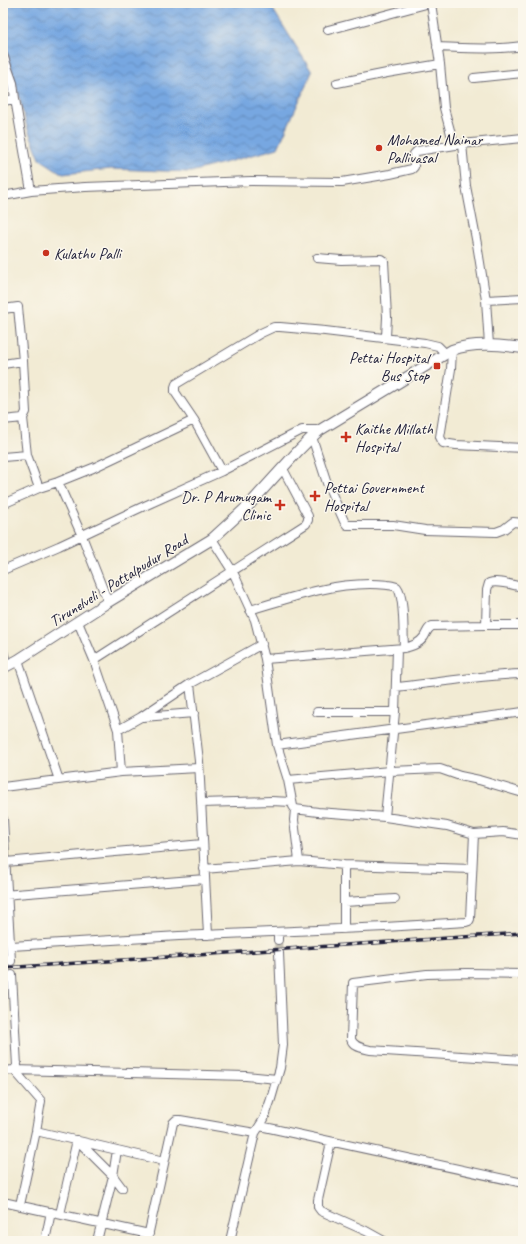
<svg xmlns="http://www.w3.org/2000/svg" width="526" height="1244" font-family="Caveat,sans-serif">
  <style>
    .water { fill: url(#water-waves); stroke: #4c648e }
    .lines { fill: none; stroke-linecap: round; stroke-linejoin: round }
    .minor-tunnel { stroke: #c8c3b5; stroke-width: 8; stroke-dasharray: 8 4; stroke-linecap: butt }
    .minor-casing { stroke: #6b6871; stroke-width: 10 }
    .major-casing { stroke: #6b6871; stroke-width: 12 }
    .minor { stroke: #fff; stroke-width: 8 }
    .major { stroke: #fff; stroke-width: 10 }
    .rail-casing { stroke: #22223b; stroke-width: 3.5 }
    .rail { stroke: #fbf7ec; stroke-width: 2; stroke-dasharray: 6; stroke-linecap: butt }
    .poi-dot { fill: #c8321e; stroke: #fbf7ec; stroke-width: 1.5 }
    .labels { text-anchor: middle; stroke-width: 3; stroke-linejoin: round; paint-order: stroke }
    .poi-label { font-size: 16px; fill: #22223b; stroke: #fbf7ec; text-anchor: start }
    .street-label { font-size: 16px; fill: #22223b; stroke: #fbf7ec }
  </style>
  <defs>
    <pattern id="water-waves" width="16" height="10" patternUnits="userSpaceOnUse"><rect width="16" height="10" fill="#77a7e1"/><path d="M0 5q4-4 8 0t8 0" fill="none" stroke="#6188b8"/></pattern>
  </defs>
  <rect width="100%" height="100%" fill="#fbf7ec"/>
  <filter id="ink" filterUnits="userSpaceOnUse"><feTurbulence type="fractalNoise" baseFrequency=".025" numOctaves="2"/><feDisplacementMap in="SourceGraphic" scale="8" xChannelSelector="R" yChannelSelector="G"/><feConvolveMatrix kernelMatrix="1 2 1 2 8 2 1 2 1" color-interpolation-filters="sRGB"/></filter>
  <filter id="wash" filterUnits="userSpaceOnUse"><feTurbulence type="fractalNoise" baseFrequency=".012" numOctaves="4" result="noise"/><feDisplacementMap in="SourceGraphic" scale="16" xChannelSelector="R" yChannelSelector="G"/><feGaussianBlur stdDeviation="0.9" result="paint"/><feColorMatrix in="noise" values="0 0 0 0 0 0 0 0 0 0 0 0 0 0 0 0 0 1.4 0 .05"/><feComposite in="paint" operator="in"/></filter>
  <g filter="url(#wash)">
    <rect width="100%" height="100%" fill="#f2ebd4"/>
    <path class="water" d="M3 3H269L312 72 278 148 191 172 111 169 63 174 40 159 27 127 3 37Z"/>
  </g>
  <g filter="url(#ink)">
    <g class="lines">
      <path class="minor-tunnel" d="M278 940 279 953
        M11 961 12 975"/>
      <defs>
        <path id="minor" d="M431 3 440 64 444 108 454 145
          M328 30 430 3
          M437 47C466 48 494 50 523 46
          M3 55 13 83 15 99 31 191
          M474 78 523 73
          M337 83 387 73 440 64
          M3 101 15 99
          M462 144 466 186 477 244 486 300 489 345
          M3 196 31 191 85 187 251 181 342 182 390 174 412 169 414 167V154L417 151 462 144 523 138
          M317 258 341 260 381 259 384 261 387 317 386 337
          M486 300 523 298
          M3 309 18 307 23 361 26 412 23 418 3 420
          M452 350 451 369 441 431 440 437 443 443 456 445 523 448
          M3 364 23 361
          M23 418 27 455 39 488
          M194 420 175 392V387L176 384 261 333 274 327H280L325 331 425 343 438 346 446 354
          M312 437 327 483 344 521 347 525H393L425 530 496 532 504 529 513 522 523 523
          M3 457 27 455
          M58 482 82 536 108 602
          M3 504 39 488 58 482 93 468 194 420 222 471
          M212 539 233 572 255 620 265 659 277 745 288 780 293 806 295 809 318 812 385 817 447 826 474 834 503 832 523 835
          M3 570 59 546 140 508 222 471 302 430H320
          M250 610C290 598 327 584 370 584 379 584 388 584 397 587 405 597 403 634 404 648
          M78 622 94 660 118 730 121 772
          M486 625 487 590 489 583C499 580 512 585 523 587
          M3 651 7 666
          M265 659 404 648C412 646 419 644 424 637 427 632 427 629 432 626L486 625H523
          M18 660 59 780
          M94 660 306 524 308 520V516L283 469
          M190 684 199 761 208 935
          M396 687C438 683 480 675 523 674
          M317 712H395
          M143 717 194 713
          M118 730 141 717 190 684 262 644
          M277 745 523 712
          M288 780 390 771 440 769 460 776 479 780 523 793
          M3 787 121 772 199 768
          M201 803 271 801 292 802
          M295 809 294 820 299 861
          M385 817 395 712 397 649
          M3 819 11 961
          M6 862 203 844
          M344 865V929
          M204 869 299 861 344 865 472 869
          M3 895 205 879
          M344 902 395 899
          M278 932V940
          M11 946 179 936 385 927 466 922 469 921 470 919 474 834
          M523 974 467 973 427 974 353 983 351 1039C353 1047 363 1048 370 1050L523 1060
          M12 975 17 1066 14 1070
          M14 1070 41 1101 36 1131 20 1205
          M3 1071 14 1070 246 1076 277 1079
          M260 1126 523 1183
          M36 1131 164 1161
          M78 1141 113 1176 122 1188
          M331 1142 318 1200V1207L321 1211 366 1231 384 1241
          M3 1202 149 1234
          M60 1214 77 1140
          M45 1241 51 1212
          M97 1241 113 1176 117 1150
          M147 1241 173 1123 176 1120H180L255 1133
          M230 1241 255 1133 264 1119 271 1099 280 1068 283 1045 279 953"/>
        <path id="major" d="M3 668 18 660 108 602 212 539 249 505 298 451 312 437 320 430 452 350C475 342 499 345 523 348"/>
      </defs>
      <use href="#minor" class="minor-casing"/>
      <use href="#major" class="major-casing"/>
      <use href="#minor" class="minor"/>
      <use href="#major" class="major"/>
      <defs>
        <path id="rail" d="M3 968 523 933"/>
      </defs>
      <use href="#rail" class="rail-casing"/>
      <use href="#rail" class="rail"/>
    </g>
  </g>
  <g class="poi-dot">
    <circle cx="379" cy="148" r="4"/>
    <circle cx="46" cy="253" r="4"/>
    <rect x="433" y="362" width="8" height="8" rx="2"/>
    <path d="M344 431h4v4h4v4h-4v4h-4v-4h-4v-4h4z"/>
    <path d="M313 490h4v4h4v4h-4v4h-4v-4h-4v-4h4z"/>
    <path d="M278 499h4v4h4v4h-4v4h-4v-4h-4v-4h4z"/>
  </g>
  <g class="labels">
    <g class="poi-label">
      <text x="387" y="145">Mohamed Nainar<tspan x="387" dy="18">Pallivasal</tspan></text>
      <text x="54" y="259">Kulathu Palli</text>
      <text x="429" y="363" text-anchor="end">Pettai Hospital<tspan x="429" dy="18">Bus Stop</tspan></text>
      <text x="355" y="434">Kaithe Millath<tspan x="355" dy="18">Hospital</tspan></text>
      <text x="324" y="493">Pettai Government<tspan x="324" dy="18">Hospital</tspan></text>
      <text x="271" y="502" text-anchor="end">Dr. P Arumugam<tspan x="271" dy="18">Clinic</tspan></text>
    </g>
    <g class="street-label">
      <text transform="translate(118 580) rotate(-32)" y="6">Tirunelveli - Pottalpudur Road</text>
    </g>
  </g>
  <rect width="526" height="1244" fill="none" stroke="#fbf7ec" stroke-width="16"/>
</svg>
